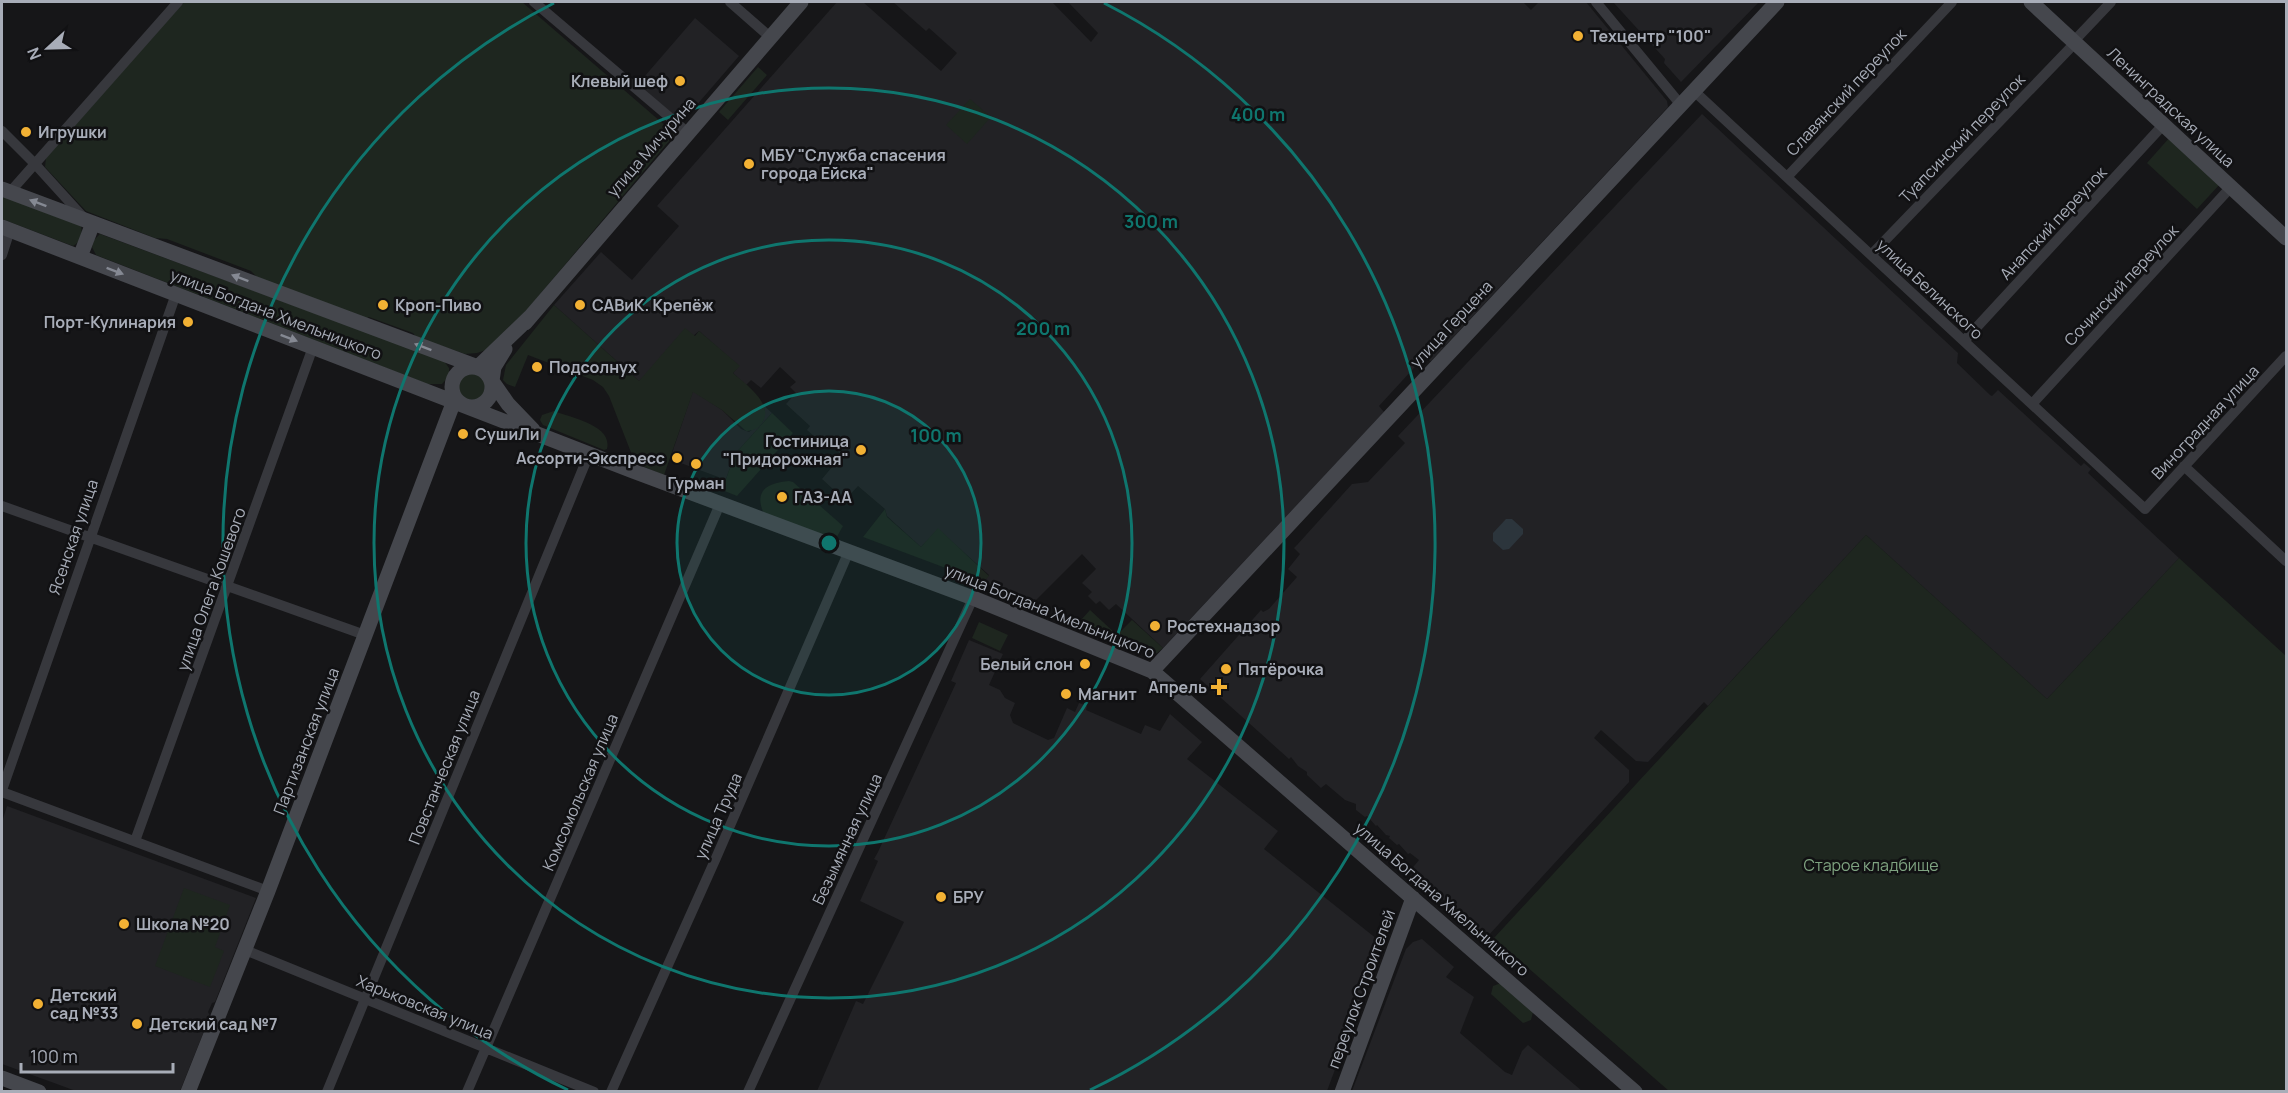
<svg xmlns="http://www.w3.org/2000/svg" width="2288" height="1093" font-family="Manrope,sans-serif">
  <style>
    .built { fill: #222225 }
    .green { fill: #1e261f }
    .water { fill: #2c353c }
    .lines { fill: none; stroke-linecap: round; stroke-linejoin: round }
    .street { stroke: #37383d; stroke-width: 10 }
    .secondary { stroke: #45474d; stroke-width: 15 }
    .oneway { fill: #858993 }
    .ring { fill: none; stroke: #0f766e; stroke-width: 3 }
    .poi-dot { fill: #f2b134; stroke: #111113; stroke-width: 2 }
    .labels { text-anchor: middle; stroke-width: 5; stroke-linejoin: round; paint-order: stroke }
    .poi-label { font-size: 16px; font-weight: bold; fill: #a8adb8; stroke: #111113; text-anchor: start }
    .street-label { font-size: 16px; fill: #a8adb8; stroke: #111113 }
    .park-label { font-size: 16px; fill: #7fa381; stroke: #111113 }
    .centre { fill: #0f766e; stroke: #111113; stroke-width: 3 }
    .ring-label { font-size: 18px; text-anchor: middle; font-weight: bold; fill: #0f766e; stroke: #111113; stroke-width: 5; stroke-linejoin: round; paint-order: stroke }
  </style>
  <rect width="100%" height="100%" fill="#161618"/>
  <path class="built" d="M837 2H863L941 71 957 53 929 28 926 31 893 2H1052L1091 42 1098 33 1068 2H1523L1531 10 1539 2H1586L1667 101 1668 107 1431 361 1423 358 1379 406 1384 412 1163 648 1116 604 1109 610 1100 601 1096 604 1088 596 1092 592 1082 583 1096 569 1082 554 1033 603 983 582 989 575 938 529 921 547 887 516 885 509 858 486 845 500 822 479 842 455 820 435 817 439 807 430 810 426 786 404 796 393 790 387 796 382 780 367 761 388 751 380 746 385 733 373 739 366 699 331 639 381 554 305 601 252 632 280 679 226 657 206Z
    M1613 2H1759L1681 82 1664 63 1665 59Z
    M695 18 739 56 682 122 638 84Z
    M1702 114 1958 353 1957 363 1990 395 1992 396 1998 390 2081 466 2084 463 2091 469 2088 473 2179 558 2047 699 1866 535 1708 706 1704 702 1648 762 1636 761 1601 730 1594 738 1629 770V782L1487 937 1410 871 1419 860 1410 853 1408 854 1399 844 1397 845 1389 838 1390 836 1386 835 1377 825 1376 826 1367 816 1365 817 1356 810V804L1345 800 1326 784 1321 788 1307 775V772L1298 766 1291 757 1289 759 1200 679 1261 610 1263 612 1269 609 1297 577 1288 569 1300 554 1294 548 1297 545 1352 484 1368 482 1405 443 1398 436Z
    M693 391 722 410 741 429 749 432 763 421 765 411 762 404 772 413 735 454 722 490 717 489 721 478 670 459Z
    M969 640 1003 654 989 685 1000 690 1005 698 1015 703 1010 715 1013 723 1048 740 1054 738 1067 708 1075 712 1079 703 1087 706 1086 710 1141 734 1145 725 1160 731 1170 714 1202 742 1187 759 1278 831 1264 849 1382 943 1327 1091H817L856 1001 863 1004 904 922 860 901 878 861 874 859 878 852 956 683 951 681Z
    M7 806 256 898 215 1002 212 1003 208 1012 210 1016 180 1091H76L2 1064V822Z
    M1422 939 1454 967 1446 977 1474 997 1460 1033 1505 1072 1512 1075 1522 1051 1528 1045 1582 1091H1352L1406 949 1413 942Z"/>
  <path class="green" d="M184 2H522L675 134 504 337 489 349 477 353 465 354 416 337 413 333 369 317 365 319 259 279 251 271 167 239 155 238 86 211 45 167 46 158Z
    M758 67 767 75 728 120 719 112Z
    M970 99 991 117 967 144 946 125Z
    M2170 137 2220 184 2197 209 2147 163Z
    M2 196 81 226C83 233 80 243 73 246L2 219Z
    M100 234 444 361 449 368V376L442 384H427L96 255 92 247 94 240Z
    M554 305 639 381 685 328 695 336 699 331 740 366 733 373C745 384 775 404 762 423 758 429 752 431 746 431L722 410 693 392 664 475 642 466 632 455 609 396 603 387 593 380 528 355 515 387 507 384 503 380 506 365Z
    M458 386a14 14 0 1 1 28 0a14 14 0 1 1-28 0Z
    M554 411C571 418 613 425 607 449L604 450 543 425 540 420 542 415Z
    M772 413 793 433 737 496 722 490 735 454Z
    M789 481 793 482 843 526 834 542 764 514C753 490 768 483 789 481Z
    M885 509 887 517 921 547 938 528 989 576 983 582 863 537Z
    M1866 535 2047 699 2179 558 2286 656V1091H1669L1494 938Z
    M1090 610 1117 635 1132 620 1163 648 1157 653H1151L1080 624 1081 620Z
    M979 622 1008 635 1000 651 972 638Z
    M184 888 230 905 215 947 224 951 210 987 155 966Z
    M1501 983 1533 1012 1531 1020 1523 1023 1491 994 1493 986Z"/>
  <path class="water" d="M1506 519H1512L1523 529V534L1509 549 1503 550 1493 541V533Z"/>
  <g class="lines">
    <path class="street" d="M534 2 687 132
      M730 2 770 37
      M1596 2 1681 105
      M2074 41 2111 2
      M1694 91 2145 509 2286 356
      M2 131 35 164 84 218
      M1787 177 1952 2
      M10 192 178 2
      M2 255 10 230
      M1871 255 2075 43
      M1964 341 2164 124
      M2032 404 2231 187
      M2184 466 2286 561
      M2 506 365 635
      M2 790 176 294
      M2 792 268 891
      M135 841 313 347
      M245 950 594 1092
      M327 1092 589 454
      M467 1092 720 504
      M611 1092 716 858 849 551
      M748 1092 973 598"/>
    <path class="secondary" d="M2031 2 2286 238
      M2 189 478 367 530 317
      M2 227 633 471 973 598 1152 671 1635 1092
      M80 257 93 223
      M525 323 801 2
      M505 349 494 367 492 381 508 404 533 430
      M452 387a20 20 0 1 1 40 0a20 20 0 1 1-40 0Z
      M1152 671 1777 2
      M2 1078 39 1092
      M188 1092 268 891 454 401
      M1342 1092 1413 898"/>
  </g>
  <defs><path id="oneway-solid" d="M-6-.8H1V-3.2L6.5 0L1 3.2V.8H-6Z" transform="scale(1.5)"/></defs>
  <g class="oneway">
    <use href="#oneway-solid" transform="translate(38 203) rotate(-159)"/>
    <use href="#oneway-solid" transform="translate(115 271) rotate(21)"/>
    <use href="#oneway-solid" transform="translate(240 278) rotate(-159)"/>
    <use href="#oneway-solid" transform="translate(289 338) rotate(21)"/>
    <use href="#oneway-solid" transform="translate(423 347) rotate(-159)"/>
  </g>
  <circle cx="829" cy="543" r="152" fill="#0f766e" fill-opacity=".12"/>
  <g class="ring">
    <circle cx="829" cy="543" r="152"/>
    <circle cx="829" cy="543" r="303"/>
    <circle cx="829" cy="543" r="455"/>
    <path d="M568 1090A606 606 0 0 1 554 3M1104 3A606 606 0 0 1 1090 1090"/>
  </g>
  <g class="poi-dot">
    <circle cx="1578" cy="36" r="6"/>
    <circle cx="680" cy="81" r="6"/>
    <circle cx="26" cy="132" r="6"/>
    <circle cx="749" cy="164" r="6"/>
    <circle cx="383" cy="305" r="6"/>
    <circle cx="580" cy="305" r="6"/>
    <circle cx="188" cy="322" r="6"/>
    <circle cx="537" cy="367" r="6"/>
    <circle cx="463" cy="434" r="6"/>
    <circle cx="861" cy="450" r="6"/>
    <circle cx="677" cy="458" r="6"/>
    <circle cx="696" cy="464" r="6"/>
    <circle cx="782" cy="497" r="6"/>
    <circle cx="1155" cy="626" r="6"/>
    <circle cx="1085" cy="664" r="6"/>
    <circle cx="1226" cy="669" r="6"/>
    <path d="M1216 678h6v6h6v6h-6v6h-6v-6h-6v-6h6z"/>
    <circle cx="1066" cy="694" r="6"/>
    <circle cx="941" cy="897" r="6"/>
    <circle cx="124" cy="924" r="6"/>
    <circle cx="38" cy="1004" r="6"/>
    <circle cx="137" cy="1024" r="6"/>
  </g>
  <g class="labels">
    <g class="poi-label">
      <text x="1590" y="42">Техцентр "100"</text>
      <text x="668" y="87" text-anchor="end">Клевый шеф</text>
      <text x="38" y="138">Игрушки</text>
      <text x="761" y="161">МБУ "Служба спасения<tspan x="761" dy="18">города Ейска"</tspan></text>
      <text x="395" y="311">Кроп-Пиво</text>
      <text x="592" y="311">САВиК. Крепёж</text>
      <text x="176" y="328" text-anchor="end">Порт-Кулинария</text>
      <text x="549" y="373">Подсолнух</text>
      <text x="475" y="440">СушиЛи</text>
      <text x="849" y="447" text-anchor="end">Гостиница<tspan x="849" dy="18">"Придорожная"</tspan></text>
      <text x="665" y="464" text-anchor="end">Ассорти-Экспресс</text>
      <text x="696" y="489" text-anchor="middle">Гурман</text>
      <text x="794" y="503">ГАЗ-АА</text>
      <text x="1167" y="632">Ростехнадзор</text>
      <text x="1073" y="670" text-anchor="end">Белый слон</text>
      <text x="1238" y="675">Пятёрочка</text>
      <text x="1207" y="693" text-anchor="end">Апрель</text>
      <text x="1078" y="700">Магнит</text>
      <text x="953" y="903">БРУ</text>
      <text x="136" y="930">Школа №20</text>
      <text x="50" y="1001">Детский<tspan x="50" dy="18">сад №33</tspan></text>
      <text x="149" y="1030">Детский сад №7</text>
    </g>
    <g class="street-label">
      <text transform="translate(1846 92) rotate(-47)" y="6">Славянский переулок</text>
      <text transform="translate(2171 107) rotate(43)" y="6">Ленинградская улица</text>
      <text transform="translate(1962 138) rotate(-46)" y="6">Туапсинский переулок</text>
      <text transform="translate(651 147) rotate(-49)" y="6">улица Мичурина</text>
      <text transform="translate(2053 223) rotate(-47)" y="6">Анапский переулок</text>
      <text transform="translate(2121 285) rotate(-47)" y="6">Сочинский переулок</text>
      <text transform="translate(1930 289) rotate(43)" y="6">улица Белинского</text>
      <text transform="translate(276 314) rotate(21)" y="6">улица Богдана Хмельницкого</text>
      <text transform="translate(1451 324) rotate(-47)" y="6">улица Герцена</text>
      <text transform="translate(2205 422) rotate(-47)" y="6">Виноградная улица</text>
      <text transform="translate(73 537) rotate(-71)" y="6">Ясенская улица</text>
      <text transform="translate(211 589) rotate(-70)" y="6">улица Олега Кошевого</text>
      <text transform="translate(1050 611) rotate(22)" y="6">улица Богдана Хмельницкого</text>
      <text transform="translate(306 741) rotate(-69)" y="6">Партизанская улица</text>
      <text transform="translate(444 767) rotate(-68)" y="6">Повстанческая улица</text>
      <text transform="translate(580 792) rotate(-67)" y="6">Комсомольская улица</text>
      <text transform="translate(718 816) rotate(-66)" y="6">улица Труда</text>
      <text transform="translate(847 839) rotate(-65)" y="6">Безымянная улица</text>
      <text transform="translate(1442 899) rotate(41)" y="6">улица Богдана Хмельницкого</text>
      <text transform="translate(1361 989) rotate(-70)" y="6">переулок Строителей</text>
      <text transform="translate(425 1007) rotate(22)" y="6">Харьковская улица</text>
    </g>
    <g class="park-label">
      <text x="1871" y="871">Старое кладбище</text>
    </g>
  </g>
  <circle cx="829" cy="543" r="9" class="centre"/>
  <g class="ring-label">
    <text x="1258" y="121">400 m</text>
    <text x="1151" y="228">300 m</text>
    <text x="1043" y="335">200 m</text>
    <text x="936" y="442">100 m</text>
  </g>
  <rect width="2288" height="1093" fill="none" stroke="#a8adb8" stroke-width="6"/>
  <g transform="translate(48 48) rotate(248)" stroke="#111113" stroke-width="4.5" paint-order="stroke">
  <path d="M0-4.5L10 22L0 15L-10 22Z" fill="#a8adb8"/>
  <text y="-9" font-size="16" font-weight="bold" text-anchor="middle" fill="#a8adb8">N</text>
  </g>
  <path d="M21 1063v9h152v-9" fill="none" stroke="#a8adb8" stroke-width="3"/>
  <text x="30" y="1063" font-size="18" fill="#a8adb8" stroke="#111113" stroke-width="4.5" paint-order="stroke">100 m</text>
</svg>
